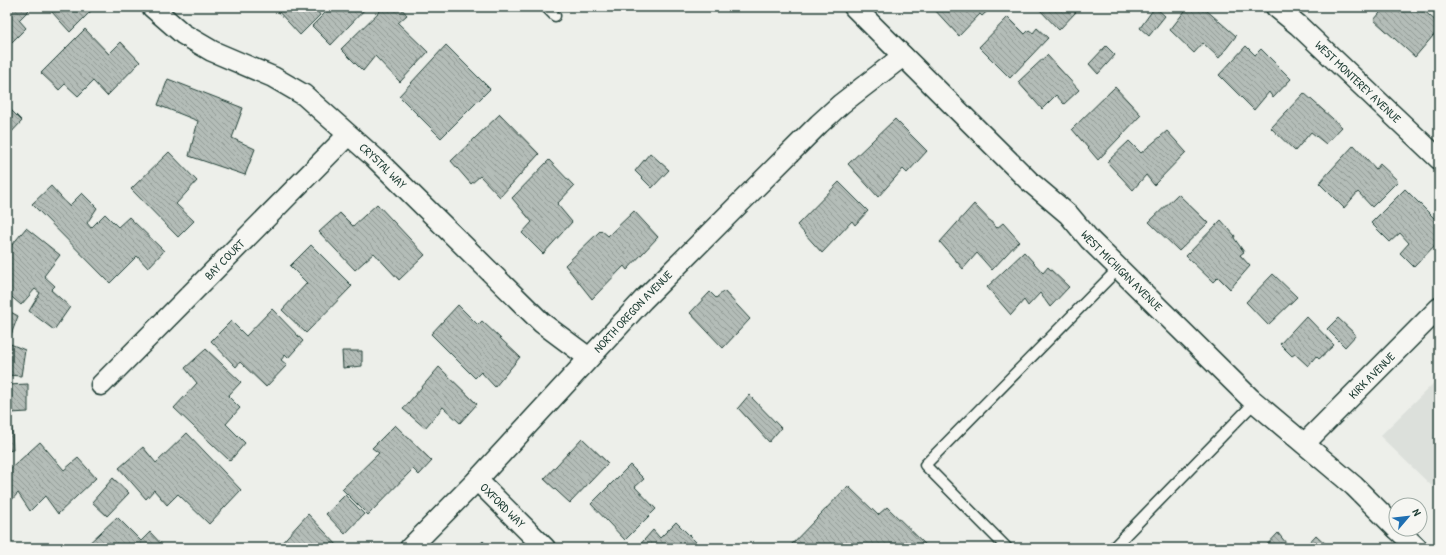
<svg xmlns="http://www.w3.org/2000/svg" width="1446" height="555" font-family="'Patrick Hand',sans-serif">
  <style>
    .built { fill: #dce0db }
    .building { fill: url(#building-back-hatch); stroke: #1f3d34 }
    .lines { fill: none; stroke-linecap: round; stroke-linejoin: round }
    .lane-casing { stroke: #1f3d34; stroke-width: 13 }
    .street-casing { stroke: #1f3d34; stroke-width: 23 }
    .lane { stroke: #f6f6f2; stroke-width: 10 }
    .street { stroke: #f6f6f2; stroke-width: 20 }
    .labels { text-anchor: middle; stroke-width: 3; stroke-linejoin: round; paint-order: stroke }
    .street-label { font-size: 12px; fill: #1f3d34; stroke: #f6f6f2 }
  </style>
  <defs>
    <pattern id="building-back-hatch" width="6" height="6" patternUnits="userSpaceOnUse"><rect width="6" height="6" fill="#b4bdb8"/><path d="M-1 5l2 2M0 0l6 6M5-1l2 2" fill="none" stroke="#929b96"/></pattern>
  </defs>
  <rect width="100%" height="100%" fill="#edefea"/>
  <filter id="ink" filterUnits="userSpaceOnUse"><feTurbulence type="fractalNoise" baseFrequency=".025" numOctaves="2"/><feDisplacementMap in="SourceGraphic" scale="8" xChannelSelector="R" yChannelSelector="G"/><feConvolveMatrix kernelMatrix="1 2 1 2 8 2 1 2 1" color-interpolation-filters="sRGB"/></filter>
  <g filter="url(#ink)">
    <path class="built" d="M1439 378V493L1380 436Z"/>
    <path class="building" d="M7 7H89L92 10 70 32 51 11 32 7 19 20 26 28 7 47Z
      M280 7H319L316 9 320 15 300 35 277 10Z
      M331 7H367L331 45 312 26Z
      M384 7H400L407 15 398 23 428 52 400 82 375 56 363 71 341 49Z
      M932 7H992L982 16 980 14 959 36Z
      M1037 7H1072L1076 12 1059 30Z
      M1155 7 1165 16 1149 36 1140 28Z
      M1188 7H1199L1203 11 1205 9 1236 36 1219 58 1203 43 1194 53 1170 30Z
      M1385 7H1420L1439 24V29L1415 57 1374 20Z
      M1008 17 1025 34 1029 30 1033 33 1037 28 1048 38 1010 78 979 47Z
      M85 29 109 54 121 42 140 62 107 96 93 81 78 96 65 84 59 90 41 73Z
      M446 45 490 89 441 138 399 96Z
      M1106 46 1115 55 1098 74 1089 64Z
      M1246 46 1255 55 1261 49 1291 79 1273 98 1269 92 1254 110 1219 75Z
      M1047 55 1079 90 1064 104 1056 95 1042 109 1018 82Z
      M168 79 243 108 232 138 255 149 245 175 189 156 198 121 158 105Z
      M1115 87 1141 115 1098 160 1072 129Z
      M1304 93 1342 127 1326 144 1311 132 1295 151 1271 128Z
      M7 106 22 121 7 137Z
      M500 114 539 154 500 197 480 176 471 184 451 161Z
      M895 119 927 151 907 173 903 169 878 197 848 164Z
      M1167 131 1186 152 1154 185 1146 175 1133 190 1107 162 1129 141 1141 153Z
      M1354 145 1376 169 1380 164 1398 181 1372 207 1358 192 1344 208 1319 183Z
      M169 152 197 181 176 204 194 221 178 237 131 189Z
      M650 153 669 170 652 188 635 171Z
      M549 160 574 186 557 204 572 222 543 254 522 233 532 222 512 198Z
      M839 182 868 211 855 225 852 221 822 253 797 225Z
      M51 186 69 206 82 193 97 208 87 223 91 228 105 214 118 227 129 217 164 251 148 268 137 256 110 283 32 204Z
      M1405 189 1439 223V241L1414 267 1400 253 1409 243 1400 233 1390 242 1371 223Z
      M1178 194 1208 223 1179 251 1149 222Z
      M377 204 425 255 399 280 374 253 355 270 319 232 340 213 353 226Z
      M974 204 997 228 1003 223 1019 241 992 270 977 253 963 269 940 242Z
      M634 211 658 237 627 270 624 266 592 299 565 265 601 230 608 236Z
      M1221 220 1235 236 1234 238 1244 252 1240 255 1250 266 1230 289 1218 277 1213 282 1186 256Z
      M26 228 60 255 44 276 55 286 51 290 70 307 54 330 29 311 40 293 35 289 21 305 7 293V251Z
      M311 245 352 286 306 333 282 310 307 283 290 266Z
      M1024 252 1043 273 1048 267 1069 287 1050 307 1040 293 1028 306 1024 300 1011 315 987 287Z
      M1273 274 1297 297 1268 325 1246 302Z
      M724 291 750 319 723 348 690 313 710 292 716 298Z
      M458 305 478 325 482 321 520 357 495 387 481 372 475 378 431 334Z
      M272 309 303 341 288 358 285 355 281 360 287 365 266 387 240 362 236 367 211 341 231 321 246 336Z
      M7 310 18 316 8 343 25 350 21 376 7 375Z
      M1306 316 1334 345 1319 359 1316 356 1308 366 1295 354 1292 356 1280 344Z
      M1338 318 1356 335 1345 347 1327 329Z
      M206 349 241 382 228 396 240 408 226 424 245 443 230 461 174 408 197 383 185 368Z
      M342 351H362V366L343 368Z
      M439 367 477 404 460 423 443 407 425 428 403 409Z
      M28 384V412L11 413 13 450 7 451V385Z
      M749 395 781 428 769 442 738 408Z
      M395 425 432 461 419 475 413 469 368 515 342 489 379 453 372 448Z
      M187 433 241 490 209 524 178 494 167 505 154 490 146 499 119 468 143 447 156 463Z
      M582 438 608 463 570 503 544 479Z
      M40 442 64 470 78 458 96 478 58 514 45 496 30 511 18 493 10 502 7 499V472Z
      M630 465 644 479 635 487 656 509 625 540 591 504Z
      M113 478 129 493 107 516 92 502Z
      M848 486 878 515 887 507 929 548H788Z
      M345 495 364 514 345 534 326 514Z
      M308 514 339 547V548H277Z
      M117 517 141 541 150 532 165 548H84Z
      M676 522 702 548H637L653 530 660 538Z
      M1278 533 1290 548H1264Z
      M1316 535 1330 548H1304Z
      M483 541 490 548H476Z"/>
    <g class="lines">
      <defs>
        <path id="lane" d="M546 7 555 16
          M1007 548 925 465 1119 268
          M1113 548 1255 402"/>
        <g id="street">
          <path id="s1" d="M152 7 183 34 212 51 273 77 304 95 376 159 542 323 589 358"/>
          <path id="s2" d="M854 7 1029 181 1069 215 1090 240 1251 399 1354 486 1396 528"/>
          <path id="s3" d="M1276 7 1298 25 1439 159"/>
          <path id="s4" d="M101 385 348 135"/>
          <path id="s5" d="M1305 443 1439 308"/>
          <path id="s6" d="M477 480 545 548"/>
          <path d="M1397 529 1417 548"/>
          <path id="s7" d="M410 548 477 480 643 300 819 124 841 104 903 56"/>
        </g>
      </defs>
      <use href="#lane" class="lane-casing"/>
      <use href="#street" class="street-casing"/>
      <use href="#lane" class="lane"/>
      <use href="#street" class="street"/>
    </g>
  </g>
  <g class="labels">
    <g class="street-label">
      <text dy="4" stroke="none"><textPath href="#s3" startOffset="111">WEST MONTEREY AVENUE</textPath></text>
      <text dy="4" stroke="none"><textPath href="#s1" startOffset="283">CRYSTAL WAY</textPath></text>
      <text dy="4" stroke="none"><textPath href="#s4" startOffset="176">BAY COURT</textPath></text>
      <text dy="4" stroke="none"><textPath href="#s2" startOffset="376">WEST MICHIGAN AVENUE</textPath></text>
      <text dy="4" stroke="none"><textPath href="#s7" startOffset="325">NORTH OREGON AVENUE</textPath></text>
      <text dy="4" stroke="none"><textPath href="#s5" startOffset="95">KIRK AVENUE</textPath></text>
      <text dy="4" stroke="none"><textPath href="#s6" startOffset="36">OXFORD WAY</textPath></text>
    </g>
  </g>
  <rect width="1446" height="555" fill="none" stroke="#f6f6f2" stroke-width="24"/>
  <rect x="12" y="12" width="1422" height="531" fill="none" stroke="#1f3d34" stroke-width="1.5" filter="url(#ink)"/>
  <g transform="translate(1408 517) rotate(62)"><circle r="19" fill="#f6f6f2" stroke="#a0aca6"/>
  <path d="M0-3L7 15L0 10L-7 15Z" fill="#1f6fb2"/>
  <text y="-6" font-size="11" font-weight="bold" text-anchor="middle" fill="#1f3d34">N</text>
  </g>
</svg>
